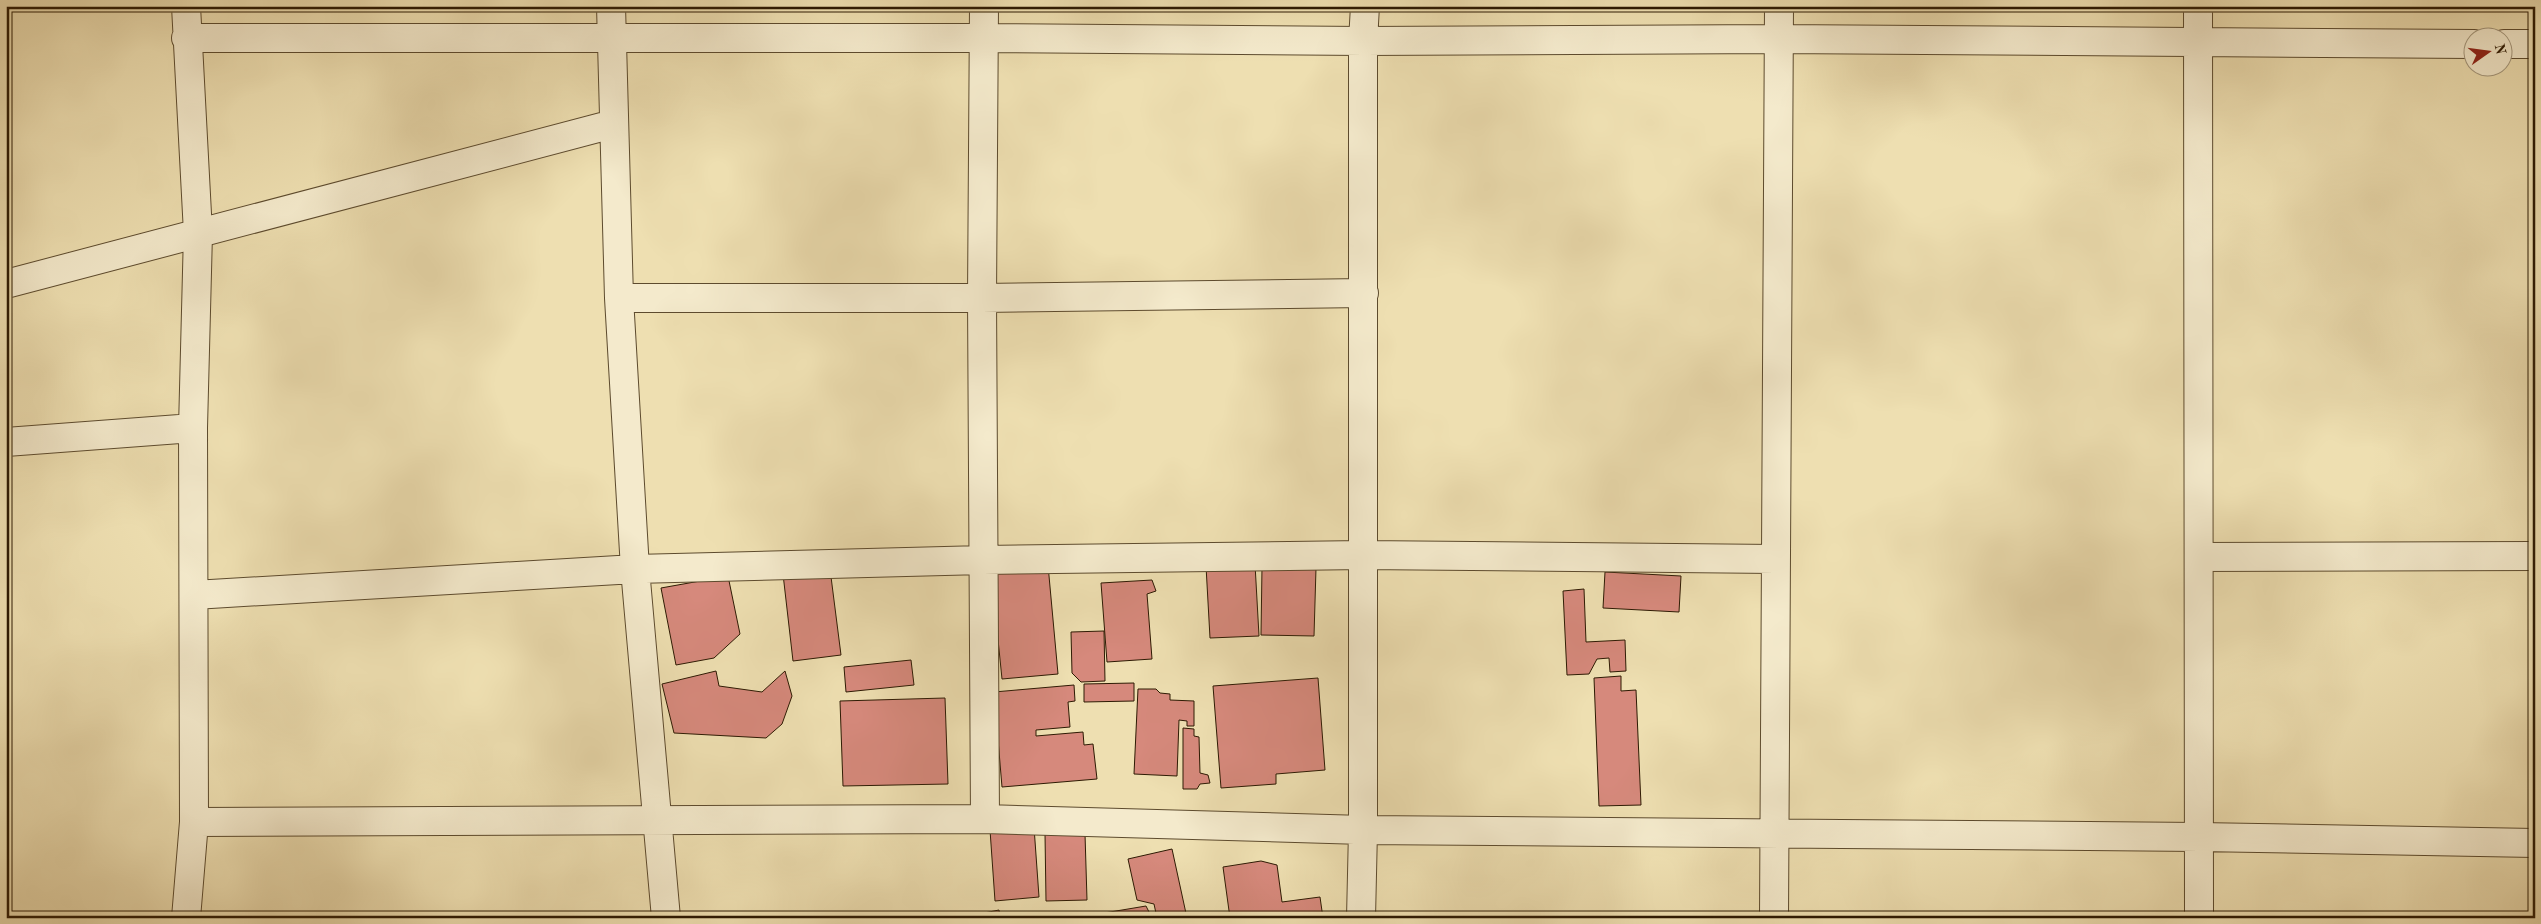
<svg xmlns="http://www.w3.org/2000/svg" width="2541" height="924" font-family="'Old Standard TT',serif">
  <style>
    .building { fill: #d6897c; stroke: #2d1a03 }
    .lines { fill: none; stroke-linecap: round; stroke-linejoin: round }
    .minor-casing { stroke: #5d4b2e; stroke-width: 30 }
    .minor { stroke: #f4eacc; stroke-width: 28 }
  </style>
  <rect width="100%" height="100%" fill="#eedfb1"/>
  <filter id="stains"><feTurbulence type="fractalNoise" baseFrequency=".004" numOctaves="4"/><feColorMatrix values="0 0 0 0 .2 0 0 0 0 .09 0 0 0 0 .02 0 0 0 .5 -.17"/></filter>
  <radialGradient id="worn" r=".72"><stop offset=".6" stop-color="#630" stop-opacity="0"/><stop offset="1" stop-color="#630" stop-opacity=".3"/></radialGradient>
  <path class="building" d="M1255 564 1259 636 1210 638 1206 566Z
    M1048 565 1058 674 1002 679 991 570Z
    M1262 567 1316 568 1314 636 1261 635Z
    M830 569 841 655 793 661 783 574Z
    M1605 572 1681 576 1679 612 1603 608Z
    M728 576 740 634 714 658 676 665 661 588Z
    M1152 580 1156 591 1147 594 1152 659 1107 662 1101 583Z
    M1584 589 1586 642 1625 640 1626 671 1610 672 1609 658 1597 659 1589 674 1567 675 1563 591Z
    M1104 631 1105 681 1081 682 1072 673 1071 632Z
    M911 660 914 685 846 692 844 667Z
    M716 671 719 686 762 692 785 671 792 696 782 724 766 738 674 733 662 684Z
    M1621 676V691L1636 690 1641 805 1599 806 1594 678Z
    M1318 678 1325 770 1276 774V784L1221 788 1213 686Z
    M1134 683V701L1084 702V684Z
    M1074 685 1075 701 1068 702 1070 727 1036 730V736L1083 732 1084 745 1093 744 1097 779 1002 787 994 692Z
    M1138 689H1156L1160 693 1170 694V700L1194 701V726H1187V721L1179 720 1177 776 1134 774Z
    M945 698 948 784 843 786 840 701Z
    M1183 728 1194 729V736L1199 737 1200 773 1208 775 1210 783 1200 784 1197 789H1183Z
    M1034 827 1039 897 995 901 990 830Z
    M1045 834H1085L1087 900 1046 901Z
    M1172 849 1187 918H1157L1154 904 1137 900 1128 859Z
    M1261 861 1277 865 1282 902 1320 897 1323 918H1230L1223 867Z
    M1146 906 1152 918H1105L1104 913Z
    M999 910 1000 918H974V915Z
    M1053 913 1054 918H1030Z"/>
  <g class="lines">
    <defs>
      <path id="minor" d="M611 6 619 298 635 569 666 918
        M984 6 982 298 985 819
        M2198 6 2199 918
        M186 38H983L1363 41 1778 39 2474 44
        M2504 44H2535
        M6 284 613 124
        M619 298H982L1364 293
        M6 442 193 428
        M2199 557 2535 556
        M194 595 635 569 983 560 1363 555 1775 559
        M194 822 985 819 1363 830 2199 837 2535 843
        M186 918 194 822 193 428 198 233 186 6
        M1361 918 1363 830V41L1365 6
        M1774 918 1779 6"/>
    </defs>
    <use href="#minor" class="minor-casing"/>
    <use href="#minor" class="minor"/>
  </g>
  <rect width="2541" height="924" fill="none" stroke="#eedfb1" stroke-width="25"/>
  <rect x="8" y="8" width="2526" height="909" fill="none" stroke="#2d1a03" stroke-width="2.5"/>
  <rect x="12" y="12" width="2516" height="899" fill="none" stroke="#2d1a03"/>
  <g transform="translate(2488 52) rotate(76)"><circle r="24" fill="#f4eacc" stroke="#a4977c"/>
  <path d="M0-4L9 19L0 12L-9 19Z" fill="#8f2418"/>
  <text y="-8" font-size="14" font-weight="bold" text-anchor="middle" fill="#2d1a03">N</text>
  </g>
  <rect width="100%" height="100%" filter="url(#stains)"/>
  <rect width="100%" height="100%" fill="url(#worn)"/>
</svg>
